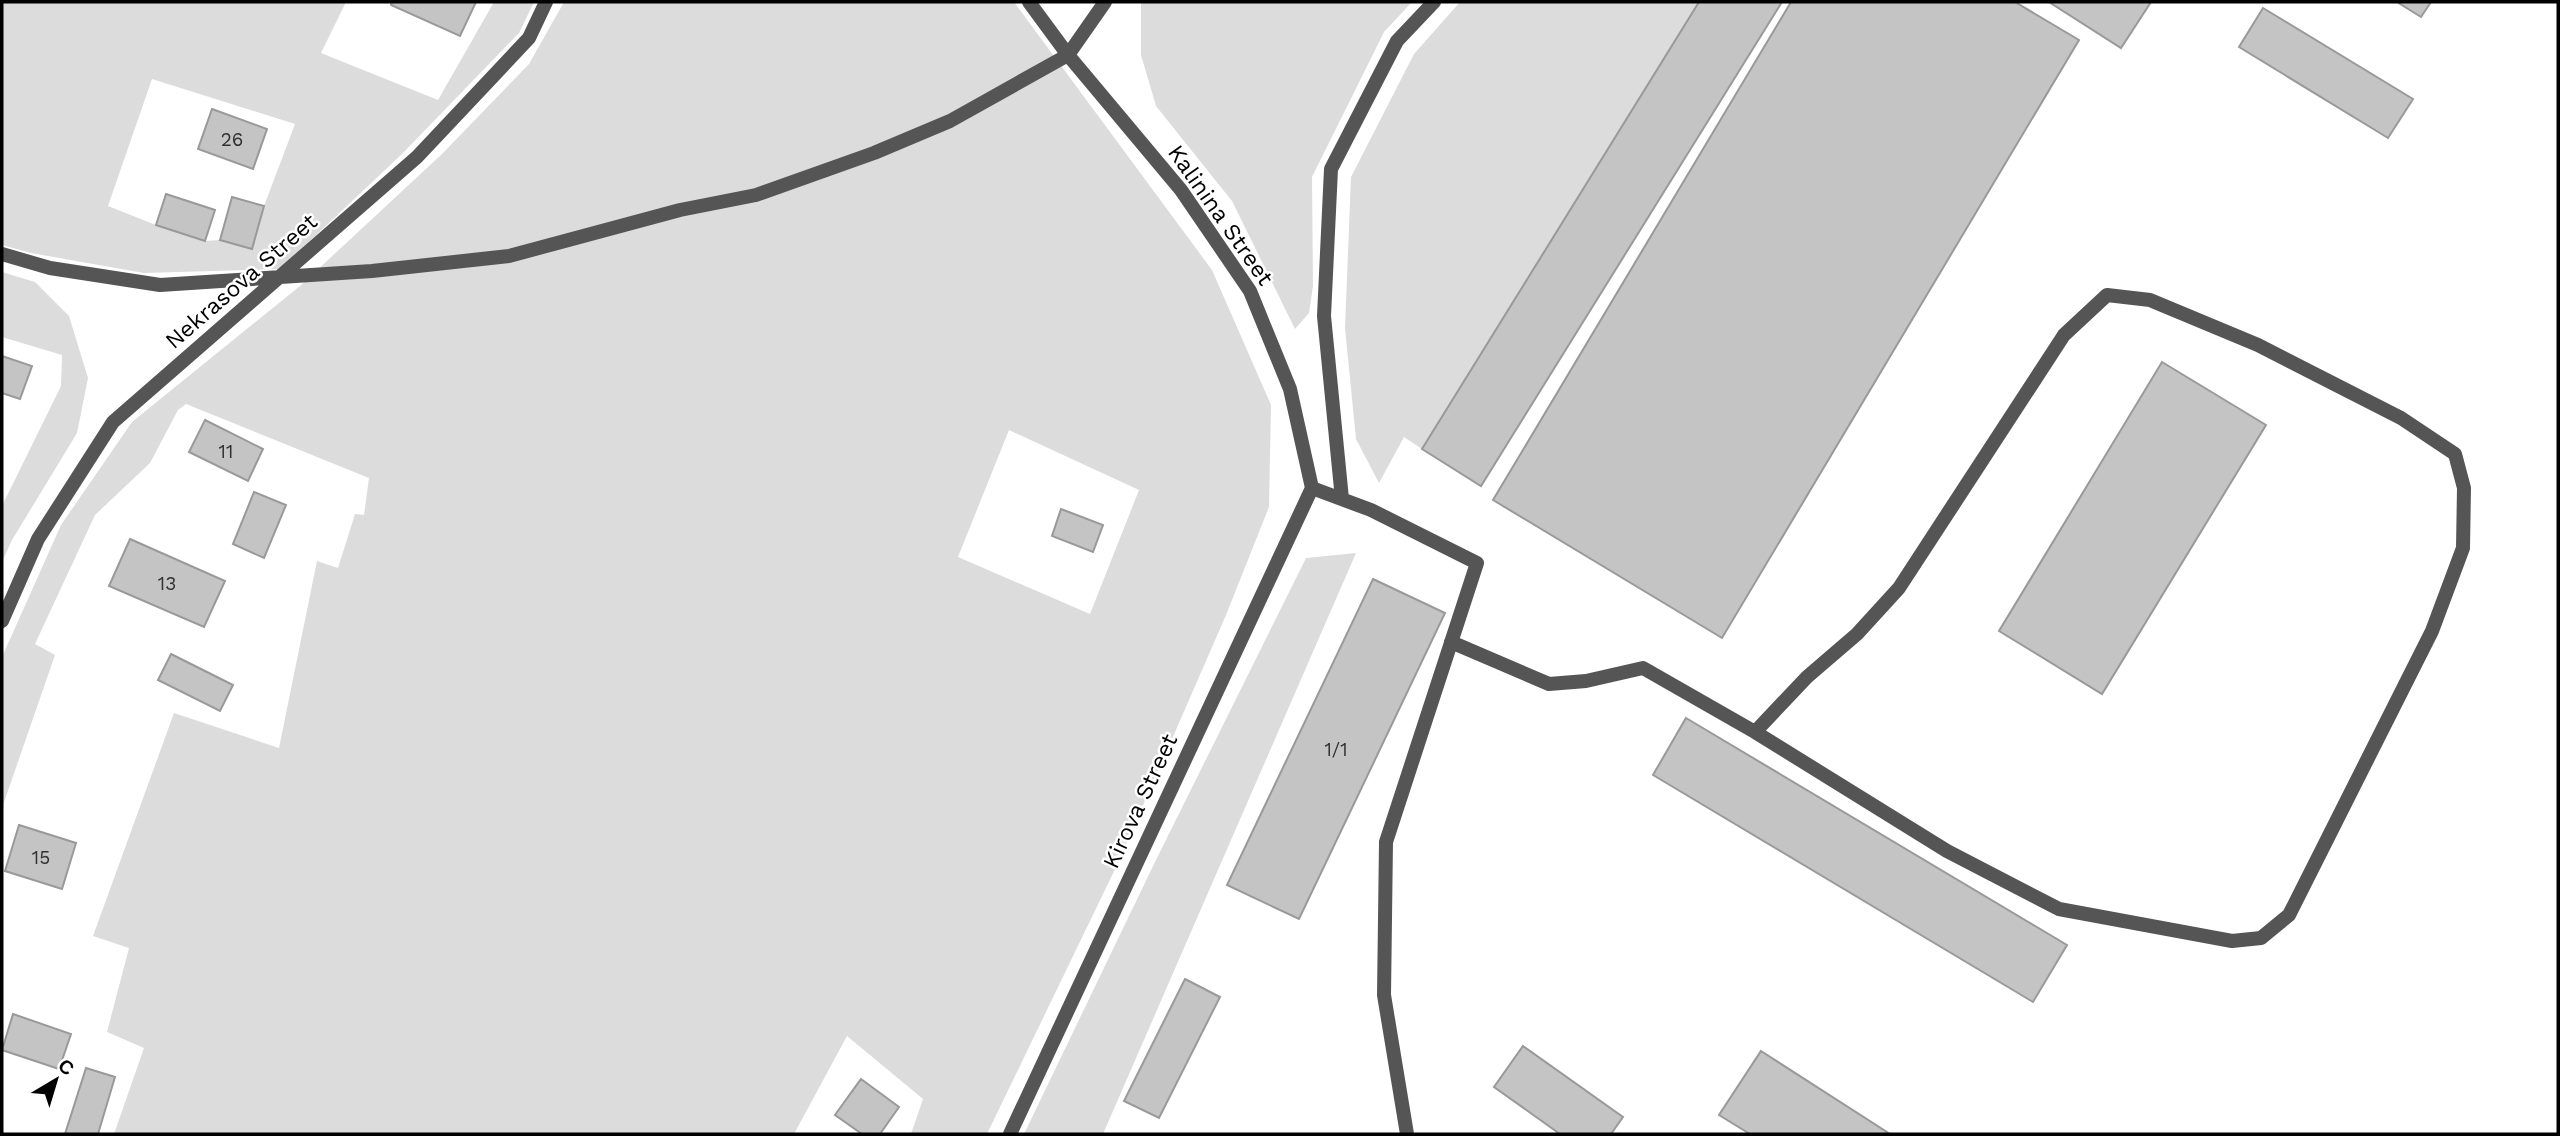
<svg xmlns="http://www.w3.org/2000/svg" width="2560" height="1136" font-family="'Work Sans',sans-serif">
  <style>
    .green { fill: #dcdcdc; fill-rule: evenodd }
    .building { fill: #c4c4c4; stroke: #999; stroke-width: 2 }
    .lines { fill: none; stroke-linecap: round; stroke-linejoin: round }
    .lane { stroke: #555; stroke-width: 14 }
    .street { stroke: #555; stroke-width: 14 }
    .labels { text-anchor: middle; stroke-width: 5; stroke-linejoin: round; paint-order: stroke }
    .number-label { font-size: 19px; fill: #313131 }
    .street-label { font-size: 23px; fill: #000; stroke: #fff }
  </style>
  <rect width="100%" height="100%" fill="#fff"/>
  <path class="green" d="M2 2H346L321 53 438 100 494 2H534L519 33 402 154 280 269 144 273 31 253 2 245ZM152 79 295 124 264 206 251 249 220 240 205 241 156 225 108 206Z
    M564 2H1014L1212 270 1271 405 1269 507 1226 615 1118 863 987 1134H911L923 1099 847 1036 794 1134H114L144 1048 107 1032 129 948 93 936 174 713 279 748 317 561 338 568 355 514 364 515 369 478 186 404 178 410 150 463 95 515 35 644 55 655 2 808V657L61 525 132 422 300 286 442 154 529 64ZM1009 430 1139 490 1090 614 958 557Z
    M1141 2H1412L1384 32 1312 177 1313 286 1309 313 1295 329 1232 201 1156 106 1141 55Z
    M1460 2H1699L1422 449 1404 437 1379 483 1356 439 1345 328 1351 177 1414 54Z
    M2 272 35 282 69 316 88 378 77 433 12 540 2 562V506L61 386 62 355 2 337Z
    M1356 553 1103 1134H1024L1154 864 1306 558Z"/>
  <path class="building" d="M392 2H476L460 36 391 5Z
    M1699 2H1782L1481 486 1422 449Z
    M1791 2H2015L2079 40 1722 638 1493 500Z
    M2049 2H2151L2121 48Z
    M2397 2H2431L2421 17Z
    M2263 8 2413 99 2388 138 2239 47Z
    M212 109 267 129 253 169 198 149Z
    M166 194 215 210 205 241 156 225Z
    M232 197 264 206 252 249 220 240Z
    M2 356 32 366 20 399 2 393Z
    M2162 362 2266 425 2102 694 1999 631Z
    M205 420 263 449 248 481 189 452Z
    M254 492 286 505 264 558 233 544Z
    M1061 509 1103 525 1093 552 1052 536Z
    M130 539 225 581 204 627 109 586Z
    M1373 579 1445 613 1299 919 1227 885Z
    M171 654 233 685 220 711 158 680Z
    M1686 718 2067 945 2033 1002 1653 775Z
    M19 825 76 843 62 889 5 871Z
    M1185 979 1220 997 1159 1118 1124 1101Z
    M13 1014 71 1034 59 1069 2 1050Z
    M1523 1046 1623 1117 1611 1134H1560L1494 1087Z
    M1761 1051 1890 1134H1750L1719 1115Z
    M86 1068 115 1077 98 1134H65Z
    M861 1079 899 1107 880 1134H862L835 1115Z"/>
  <g class="lines">
    <path class="lane" d="M1312 488 1371 510 1477 563 1386 842 1384 995 1407 1134
      M1342 499 1324 316 1331 169 1397 41 1434 2
      M1451 642 1549 684 1586 681 1643 668 1755 732 1947 851 2059 909 2232 941 2261 938 2289 915 2432 631 2463 548 2464 488 2455 454 2401 418 2258 345 2150 300 2107 295 2064 335 1899 588 1857 634 1807 677 1755 732"/>
    <path class="street" d="M2 254 50 268 160 285 372 271 509 256 680 210 756 195 874 153 950 121 1068 55 1105 2
      M2 621 38 539 113 422 417 157 529 38 546 2
      M1010 1134 1312 488 1290 389 1250 291 1181 190 1068 55 1029 2"/>
  </g>
  <g class="labels">
    <g class="number-label">
      <text x="232" y="146">26</text>
      <text x="226" y="458">11</text>
      <text x="167" y="590">13</text>
      <text x="1336" y="756">1/1</text>
      <text x="41" y="864">15</text>
    </g>
    <g class="street-label">
      <text transform="translate(1221 215) rotate(55)" y="8">Kalinina Street</text>
      <text transform="translate(241 281) rotate(-41)" y="8">Nekrasova Street</text>
      <text transform="translate(1140 801) rotate(-65)" y="8">Kirova Street</text>
    </g>
  </g>
  <rect width="2560" height="1136" fill="none" stroke="#000000" stroke-width="7"/>
  <g transform="translate(56 1080) rotate(38)" stroke="#ffffff" stroke-width="5" paint-order="stroke">
  <path d="M0-5L12 26L0 18L-12 26Z" fill="#000000"/>
  <text y="-10" font-size="19" font-weight="bold" text-anchor="middle" fill="#000000">С</text>
  </g>
</svg>
